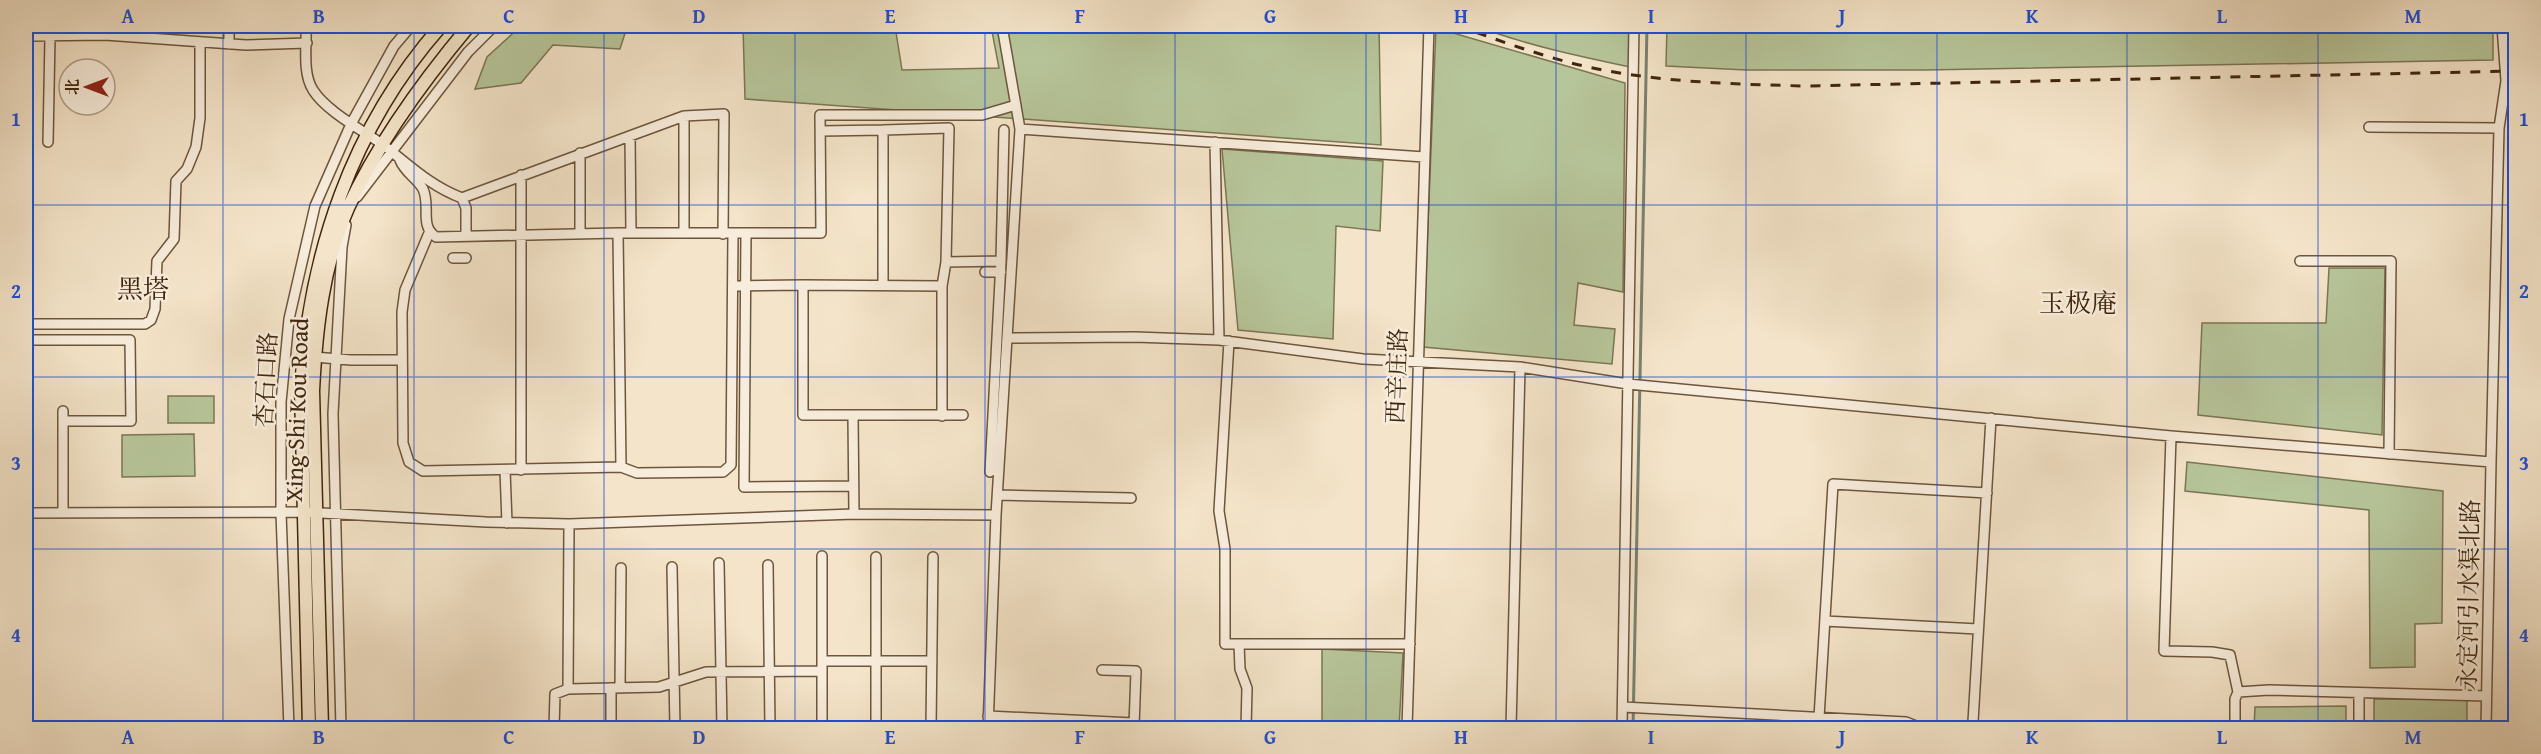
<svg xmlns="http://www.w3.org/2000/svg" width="2541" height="754" font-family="'Gentium Book Plus','Noto Serif SC',serif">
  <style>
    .green { fill: #b7c59a; stroke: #7c7654; stroke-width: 1.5 }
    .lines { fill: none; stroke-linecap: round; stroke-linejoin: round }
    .stream { stroke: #778270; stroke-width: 3 }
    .minor-casing { stroke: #6d563c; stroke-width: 12 }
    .major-casing { stroke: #40260d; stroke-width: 15 }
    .minor { stroke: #f8eddc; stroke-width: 9 }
    .major { stroke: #f4e4c9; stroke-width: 12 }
    .rail { stroke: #40260d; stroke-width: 3; stroke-dasharray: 10 10; stroke-linecap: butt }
    .grid { fill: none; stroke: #1d4ed8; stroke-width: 1.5; stroke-opacity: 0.55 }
    .labels { text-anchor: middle; stroke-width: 5; stroke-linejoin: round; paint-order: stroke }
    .street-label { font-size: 24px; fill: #40260d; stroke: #f8eddc }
    .neighbourhood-label { font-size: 26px; fill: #40260d; stroke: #f8eddc }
    .neatline { fill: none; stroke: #1d4ed8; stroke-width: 2 }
    .grid-label { font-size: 20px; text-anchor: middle; font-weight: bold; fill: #1d4ed8 }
  </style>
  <rect width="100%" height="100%" fill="#f4e4c9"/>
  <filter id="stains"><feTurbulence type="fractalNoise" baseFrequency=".00333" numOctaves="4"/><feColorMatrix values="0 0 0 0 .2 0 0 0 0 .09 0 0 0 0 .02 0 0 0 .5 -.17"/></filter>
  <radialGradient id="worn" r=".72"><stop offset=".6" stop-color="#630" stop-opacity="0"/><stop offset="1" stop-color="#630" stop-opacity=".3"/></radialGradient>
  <path class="green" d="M521 26H661L627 27 620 49 553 45 521 83 475 89 487 57Z
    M743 26H895L902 70 999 68 991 26H1379L1381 145 745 99Z
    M1476 26H1633L1630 67C1578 56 1526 45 1476 26Z
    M1667 26H2493V60L1925 70H1746L1666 66Z
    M1436 28 1625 83 1623 292 1578 283 1574 325 1615 329 1612 364 1423 347Z
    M1222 149 1383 161 1380 231 1336 226 1333 339 1238 330Z
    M2329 268H2385L2382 435 2198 415 2202 323H2326Z
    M168 396H214V423H168Z
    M194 434 195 476 122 477V435Z
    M2187 462 2443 491 2442 623 2415 624V667L2370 668 2369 510 2185 491Z
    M1322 649 1403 653 1399 728H1322Z
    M2374 699H2467V728H2374Z
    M2346 706V728H2254L2255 707Z"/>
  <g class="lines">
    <path class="stream" d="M1633 728 1647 26"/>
    <defs>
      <path id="minor" d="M229 26V44
        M306 26C307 45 302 73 313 90 326 111 362 130 382 144 408 164 430 186 462 198L684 116V233
        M26 36 105 35 246 45 307 43
        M684 116 724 114 723 234
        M2499 128 2506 81 2502 26
        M1020 129 1424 157
        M883 130 949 128 946 262 942 286
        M821 131 883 130V285
        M630 136 631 233
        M48 142 50 37
        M1215 142 1219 340
        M580 153V233
        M400 160C405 173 417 178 423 189 431 206 419 226 436 237L618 233
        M357 197 468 52 494 26
        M462 198 466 208V236
        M429 233 405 290 402 312 403 443 409 462 423 471 621 467 637 473 723 472 731 465 733 234
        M746 234 744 487 853 486
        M453 258H466
        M2300 261H2391L2389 454
        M946 262 1001 261 1004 130
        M985 272H1001
        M803 285 942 286V416
        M733 286 803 285V415H963
        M26 324H145L151 320 155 309 157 261 174 239 176 181 187 169 196 147 200 118V42
        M1007 338 1135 337 1219 340 1363 359 1520 367 1628 384 2171 436 2491 462 2499 128 2369 127
        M26 340H130L131 421H63
        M1229 341 1219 511 1225 549V644H1410
        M314 357 351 360H402
        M853 416 854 514
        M2171 436 2164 651 2212 652 2230 655 2238 692 2235 699V728
        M621 467 618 233H821L820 115H982L1016 105
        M505 470 507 523
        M521 470V175
        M990 472 1001 261
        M998 495 1131 498
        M26 513 303 512 486 522 569 524 854 514 996 515
        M63 513V411
        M876 557V728
        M719 563 722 728
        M768 565 770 728
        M672 567 675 728
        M1825 621 1978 629
        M1239 644 1240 669 1247 688 1246 728
        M822 661H932
        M1102 670 1136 671 1134 726
        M611 688V728
        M620 688 621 568
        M568 689 569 524
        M2238 692 2269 690 2486 696
        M1623 707 1906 722 1921 728
        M988 716 1133 723
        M1819 718 1833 484 1987 493
        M1973 722 1991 418
        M289 728 281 513V402L289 319 315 206 351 124 394 46 411 26
        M341 728 333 414 342 247 346 225
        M554 728 555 694 568 689 659 687 706 672 822 671
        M822 728V556
        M931 728 933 557
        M988 728 996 515 1020 129 1002 26
        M1407 728 1429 26
        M1511 728 1520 367
        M1622 728 1634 26
        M2359 728V694
        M2486 728 2491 462"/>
      <path id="major" d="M309 728 301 389C309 255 351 128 441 26
        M322 728 313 391C316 329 323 265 348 208 378 142 423 81 469 26"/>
    </defs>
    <use href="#minor" class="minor-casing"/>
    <use href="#major" class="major-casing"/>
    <use href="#minor" class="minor"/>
    <use href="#major" class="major"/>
    <path class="rail" d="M1458 26C1495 39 1533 53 1571 63 1647 82 1727 84 1805 86L2516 71"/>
  </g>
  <path class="grid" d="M223 26V728M414 26V728M604 26V728M795 26V728M985 26V728M1175 26V728M1366 26V728M1556 26V728M1746 26V728M1937 26V728M2127 26V728M2318 26V728M26 205H2516M26 377H2516M26 549H2516"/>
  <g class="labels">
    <g class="street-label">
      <text transform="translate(1397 376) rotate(-88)" y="8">西辛庄路</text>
      <text transform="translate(266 380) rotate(-87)" y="8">杏石口路</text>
      <text transform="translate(297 410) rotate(-88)" y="8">Xing Shi Kou Road</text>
      <text transform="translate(2469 595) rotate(-89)" y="8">永定河引水渠北路</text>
    </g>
    <g class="neighbourhood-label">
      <text x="143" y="298">黑塔</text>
      <text x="2078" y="312">玉极庵</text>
    </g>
  </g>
  <rect width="2541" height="754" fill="none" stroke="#f4e4c9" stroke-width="66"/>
  <g transform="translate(87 87) rotate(270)"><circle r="28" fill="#f8eddc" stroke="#ae9d89" stroke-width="1.5"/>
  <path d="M0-4.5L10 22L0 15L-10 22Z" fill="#8f2418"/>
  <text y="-9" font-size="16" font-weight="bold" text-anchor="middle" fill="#40260d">北</text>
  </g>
  <rect x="33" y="33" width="2475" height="688" class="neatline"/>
  <g class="grid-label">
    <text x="128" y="23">A</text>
    <text x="319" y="23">B</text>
    <text x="509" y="23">C</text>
    <text x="699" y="23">D</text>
    <text x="890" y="23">E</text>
    <text x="1080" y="23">F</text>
    <text x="1270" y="23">G</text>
    <text x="1461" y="23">H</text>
    <text x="1651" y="23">I</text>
    <text x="1842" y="23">J</text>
    <text x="2032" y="23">K</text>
    <text x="2222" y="23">L</text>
    <text x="2413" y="23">M</text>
    <text x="16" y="126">1</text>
    <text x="2524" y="126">1</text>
    <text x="16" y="298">2</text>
    <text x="2524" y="298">2</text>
    <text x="16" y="470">3</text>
    <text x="2524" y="470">3</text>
    <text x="16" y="642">4</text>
    <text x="2524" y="642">4</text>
    <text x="128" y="744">A</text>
    <text x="319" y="744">B</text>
    <text x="509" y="744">C</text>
    <text x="699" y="744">D</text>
    <text x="890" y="744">E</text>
    <text x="1080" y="744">F</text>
    <text x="1270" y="744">G</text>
    <text x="1461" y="744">H</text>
    <text x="1651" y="744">I</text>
    <text x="1842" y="744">J</text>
    <text x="2032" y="744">K</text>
    <text x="2222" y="744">L</text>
    <text x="2413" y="744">M</text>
  </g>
  <rect width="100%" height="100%" filter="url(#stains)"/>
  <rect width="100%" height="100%" fill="url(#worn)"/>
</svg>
